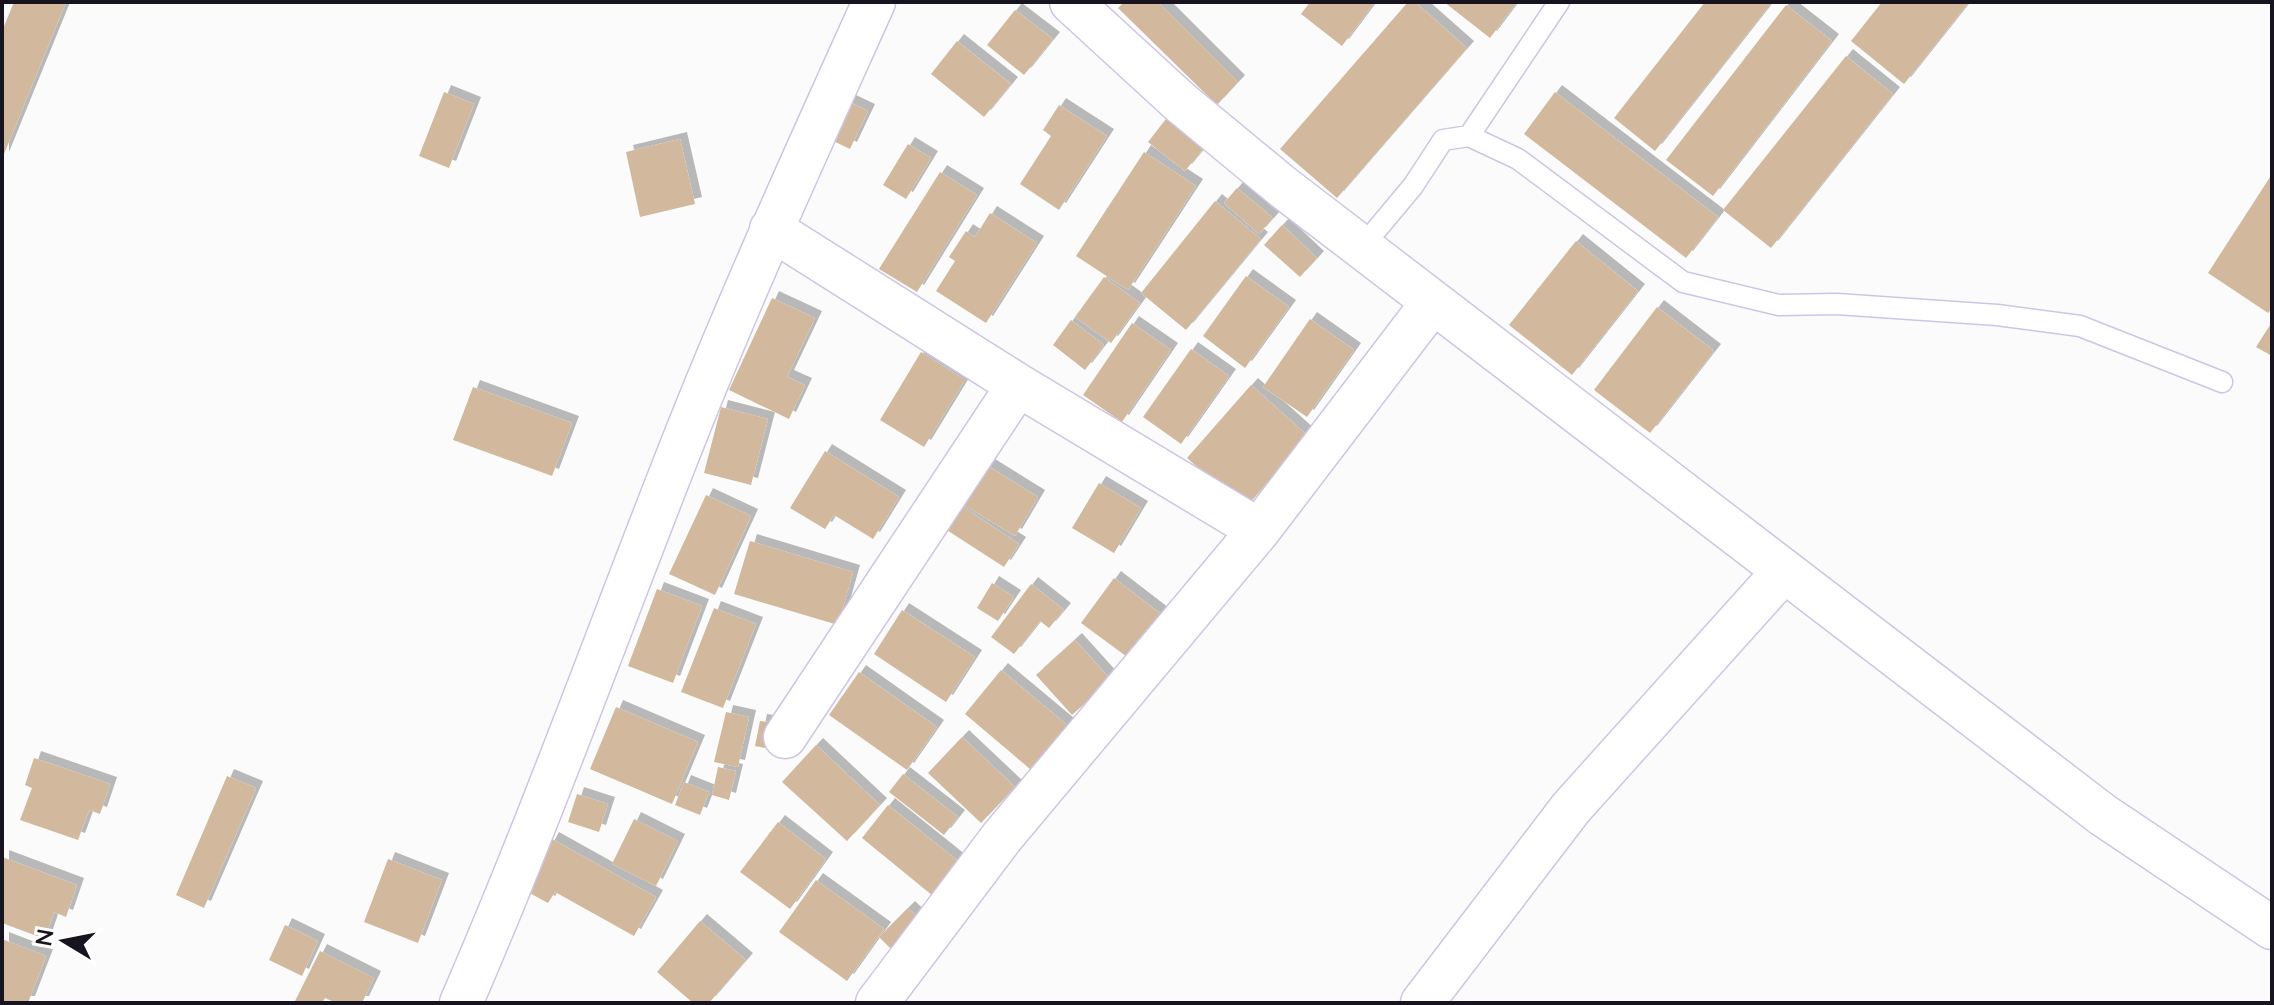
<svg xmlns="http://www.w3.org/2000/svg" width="2274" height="1005" font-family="Lato,sans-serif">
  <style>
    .building { fill: #d2b99e; filter: url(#shadow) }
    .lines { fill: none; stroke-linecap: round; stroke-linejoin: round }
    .lane-casing { stroke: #cec5e6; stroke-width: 23 }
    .street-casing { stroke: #cec5e6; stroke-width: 45 }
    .lane { stroke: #fff; stroke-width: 20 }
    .street { stroke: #fff; stroke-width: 42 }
  </style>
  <defs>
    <filter id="shadow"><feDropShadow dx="7" dy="-7" stdDeviation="0" flood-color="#0004"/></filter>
  </defs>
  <rect width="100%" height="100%" fill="#fbfbfb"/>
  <path class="building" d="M14 2H66L2 159V31Z
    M1124 2H1158L1238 82 1217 105 1118 8Z
    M1310 2H1375L1342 46 1301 14Z
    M1408 2H1415L1467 48 1337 198 1280 149Z
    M1444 2H1517L1490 38Z
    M1705 2H1772L1655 151 1614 118Z
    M1882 2H1969L1904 84 1851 41Z
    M1786 5 1832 41 1713 196 1666 160Z
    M1015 10 1053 39 1024 75 987 45Z
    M957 41 1011 84 984 117 931 74Z
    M1846 56 1893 94 1771 248 1723 210Z
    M444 92 474 104 449 168 419 156Z
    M1555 92 1718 217 1686 258 1524 134Z
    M847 101 868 111 850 149 829 139Z
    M1059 105 1107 136 1059 210 1020 184 1051 136 1043 130Z
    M1166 119 1203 149 1185 171 1148 142Z
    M680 139 695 204 640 217 626 152Z
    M908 144 931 158 906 199 883 185Z
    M1144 152 1196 186 1128 290 1076 256Z
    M940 172 977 195 917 292 879 269Z
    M2272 174V308L2268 313 2208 273Z
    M1237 188 1273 218 1259 234 1224 203Z
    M1215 201 1261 239 1186 330 1141 293Z
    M990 213 1037 243 986 323 936 291 955 261 949 257 966 231 975 237Z
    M1282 225 1317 258 1300 277 1264 245Z
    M1576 241 1638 291 1572 375 1509 325Z
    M1246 276 1289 307 1245 368 1203 336Z
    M1104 277 1140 303 1111 343 1075 317Z
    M772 298 815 318 787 377 805 385 789 419 729 390Z
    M1657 307 1714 351 1650 433 1594 390Z
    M1310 319 1354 350 1307 417 1263 387Z
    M1071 320 1104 345 1085 370 1053 345Z
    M2272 322V356L2256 347Z
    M1132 323 1171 350 1122 422 1083 395Z
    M1191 349 1229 376 1181 444 1143 417Z
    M921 352 965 380 924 447 880 420Z
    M1251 385 1308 436 1244 509 1187 458Z
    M473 387 572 423 552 476 453 440Z
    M721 407 768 419 751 485 704 473Z
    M825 451 899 497 873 539 834 515 825 529 790 508Z
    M988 466 1038 497 1015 536 964 505Z
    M1099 483 1141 508 1114 553 1072 528Z
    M706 495 751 516 715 595 669 574Z
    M954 501 1019 544 1004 567 939 525Z
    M750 541 853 572 838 625 734 594Z
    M1114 578 1166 618 1134 662 1081 623Z
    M992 583 1014 597 998 621 977 608Z
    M1031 584 1064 610 1049 628 1040 621 1014 654 991 637Z
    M657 589 702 606 673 683 628 666Z
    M714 608 756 624 723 708 681 692Z
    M902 610 975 657 946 702 874 654Z
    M1075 640 1111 680 1072 715 1036 675Z
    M1001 670 1067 725 1030 769 965 714Z
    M859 672 937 727 907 770 829 715Z
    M616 707 698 742 672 804 590 769Z
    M726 712 749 717 738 767 714 762Z
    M760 721 775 723 770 749 755 746Z
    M962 737 1015 787 981 823 928 773Z
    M816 745 880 805 847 841 782 782Z
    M34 758 110 784 100 814 89 810 78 840 20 820 32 788 25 785Z
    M718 767 736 771 729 800 712 795Z
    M903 774 958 817 944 835 889 792Z
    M227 776 256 788 204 908 176 895Z
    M684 782 709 792 700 815 675 805Z
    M577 794 608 804 599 832 568 822Z
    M888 805 959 862 933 896 862 838Z
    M634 819 678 841 656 886 612 864Z
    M778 822 826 859 790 909 740 872Z
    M552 839 656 897 634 936 555 892 548 903 524 890Z
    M2 857 77 885 66 917 54 912 45 939 2 923Z
    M388 859 442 880 418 943 364 922Z
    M816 880 884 929 847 981 779 932Z
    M908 908 927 926 898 956 879 937Z
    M700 921 746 960 709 1003H693L657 972Z
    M285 925 318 941 302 976 269 960Z
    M2 939 46 956 28 1003H2Z
    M320 951 374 978 362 1003H336L325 998 322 1003 295 1001Z"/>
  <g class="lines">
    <defs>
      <path id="lane" d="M1469 136 1559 2
        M1362 247 1413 186 1443 140 1469 136 1518 159 1683 282 1779 305 1837 304 1997 315 2080 326 2222 382"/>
      <path id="street" d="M1071 2 1180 102 1283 187 2103 815 2272 928
        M771 229 1018 385 1259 530
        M785 737 1018 385
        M461 1003C540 821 607 635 679 452 739 299 807 151 874 2
        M877 1003 1002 837 1259 530 1433 302
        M1422 1003 1571 808 1784 571"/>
    </defs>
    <use href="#lane" class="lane-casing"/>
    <use href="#street" class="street-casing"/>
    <use href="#lane" class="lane"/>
    <use href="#street" class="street"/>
  </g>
  <rect width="2274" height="1005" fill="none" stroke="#17131f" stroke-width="8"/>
  <g transform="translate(64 941) rotate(280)" stroke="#ffffff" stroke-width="6" paint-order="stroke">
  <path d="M0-6L14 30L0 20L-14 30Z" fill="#17131f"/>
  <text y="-12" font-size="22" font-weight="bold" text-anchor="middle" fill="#17131f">N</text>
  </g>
</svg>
